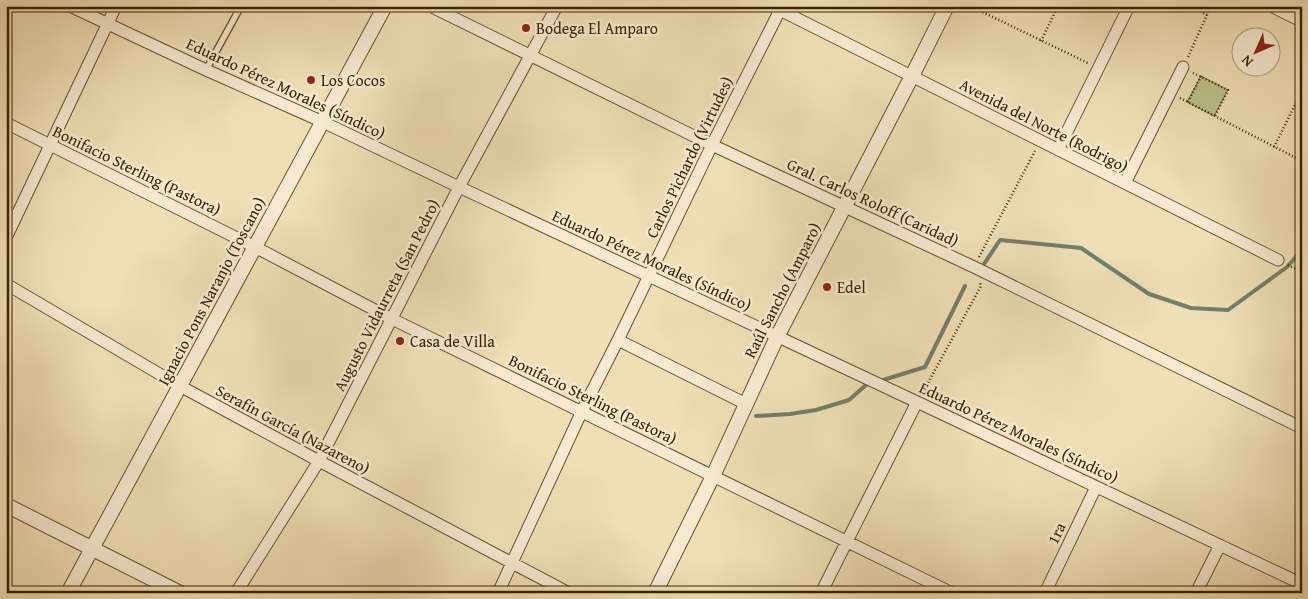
<svg xmlns="http://www.w3.org/2000/svg" width="1308" height="599" font-family="'Gentium Book Plus',serif">
  <style>
    .green { fill: #bcc18b; stroke: #7c7246 }
    .lines { fill: none; stroke-linecap: round; stroke-linejoin: round }
    .stream { stroke: #747f69; stroke-width: 4 }
    .service-casing { stroke: #68522e; stroke-width: 8 }
    .minor-casing { stroke: #68522e; stroke-width: 13 }
    .tertiary-casing { stroke: #68522e; stroke-width: 16 }
    .path { stroke: #3b2301; stroke-width: 2.5; stroke-dasharray: 1 2.5; stroke-linecap: butt }
    .service { stroke: #f5ead0; stroke-width: 5.5 }
    .minor { stroke: #f5ead0; stroke-width: 11 }
    .tertiary { stroke: #f5ead0; stroke-width: 14 }
    .poi-dot { fill: #8f2418; stroke: #f5ead0; stroke-width: 2 }
    .labels { text-anchor: middle; stroke-width: 5; stroke-linejoin: round; paint-order: stroke }
    .poi-label { font-size: 16px; fill: #3b2301; stroke: #f5ead0; text-anchor: start }
    .street-label { font-size: 16px; fill: #3b2301; stroke: #f5ead0 }
  </style>
  <rect width="100%" height="100%" fill="#efdfb6"/>
  <filter id="stains"><feTurbulence type="fractalNoise" baseFrequency=".004" numOctaves="4"/><feColorMatrix values="0 0 0 0 .2 0 0 0 0 .09 0 0 0 0 .02 0 0 0 .5 -.17"/></filter>
  <radialGradient id="worn" r=".72"><stop offset=".6" stop-color="#630" stop-opacity="0"/><stop offset="1" stop-color="#630" stop-opacity=".3"/></radialGradient>
  <path class="green" d="M1201 76 1228 90 1214 116 1187 102Z"/>
  <g class="lines">
    <path class="stream" d="M984 264 1000 240 1081 248 1149 294 1191 308 1228 310 1287 267 1302 250
      M880 381 925 367 965 286
      M756 416 790 414 816 410 849 400 866 385 870 383
      M1295 593V592"/>
    <defs>
      <path id="service" d="M206 70 241 6"/>
      <path id="minor" d="M70 6 206 70 323 122 459 187 917 402 1302 584
        M430 6 712 145 974 267 1302 428
        M772 6 1278 260
        M1271 6 1297 19 1302 11
        M6 123 255 247 392 319 952 593
        M1058 150 1129 6
        M1125 183 1183 67
        M6 238 116 6
        M6 284 180 386 319 461 569 593
        M618 340 746 404
        M236 593 319 461 459 187 557 6
        M498 593 582 411 618 340 712 145 782 6
        M821 593 917 402
        M1045 593 1096 487
        M1196 593 1220 545"/>
      <path id="tertiary" d="M6 505 180 593
        M68 593 385 6
        M655 593 713 476 777 337 912 76 947 6"/>
    </defs>
    <use href="#service" class="service-casing"/>
    <use href="#minor" class="minor-casing"/>
    <use href="#tertiary" class="tertiary-casing"/>
    <path class="path" d="M970 6 1088 63
      M1191 6 1207 15
      M1041 41 1058 6
      M1188 57 1211 6
      M1193 73 1228 90 1215 116
      M1180 98 1302 161
      M1188 102 1201 76
      M1274 147 1302 91
      M979 257 1035 151
      M1288 265 1302 272
      M923 392 981 286 980 283"/>
    <use href="#service" class="service"/>
    <use href="#minor" class="minor"/>
    <use href="#tertiary" class="tertiary"/>
  </g>
  <g class="poi-dot">
    <circle cx="526" cy="28" r="5"/>
    <circle cx="311" cy="80" r="5"/>
    <circle cx="827" cy="287" r="5"/>
    <circle cx="400" cy="341" r="5"/>
  </g>
  <g class="labels">
    <g class="poi-label">
      <text x="536" y="34">Bodega El Amparo</text>
      <text x="321" y="86">Los Cocos</text>
      <text x="837" y="293">Edel</text>
      <text x="410" y="347">Casa de Villa</text>
    </g>
    <g class="street-label">
      <text transform="translate(286 88) rotate(25)" y="6">Eduardo Pérez Morales (Síndico)</text>
      <text transform="translate(1044 125) rotate(27)" y="6">Avenida del Norte (Rodrigo)</text>
      <text transform="translate(689 157) rotate(-64)" y="6">Carlos Pichardo (Virtudes)</text>
      <text transform="translate(137 170) rotate(26)" y="6">Bonifacio Sterling (Pastora)</text>
      <text transform="translate(873 202) rotate(25)" y="6">Gral. Carlos Roloff (Caridad)</text>
      <text transform="translate(652 260) rotate(25)" y="6">Eduardo Pérez Morales (Síndico)</text>
      <text transform="translate(782 290) rotate(-63)" y="6">Raúl Sancho (Amparo)</text>
      <text transform="translate(211 291) rotate(-62)" y="6">Ignacio Pons Naranjo (Toscano)</text>
      <text transform="translate(386 295) rotate(-63)" y="6">Augusto Vidaurreta (San Pedro)</text>
      <text transform="translate(593 399) rotate(26)" y="6">Bonifacio Sterling (Pastora)</text>
      <text transform="translate(293 429) rotate(28)" y="6">Serafín García (Nazareno)</text>
      <text transform="translate(1019 432) rotate(25)" y="6">Eduardo Pérez Morales (Síndico)</text>
      <text transform="translate(1056 533) rotate(-64)" y="6">1ra</text>
    </g>
  </g>
  <rect width="1308" height="599" fill="none" stroke="#efdfb6" stroke-width="25"/>
  <rect x="8" y="8" width="1293" height="584" fill="none" stroke="#3b2301" stroke-width="2.5"/>
  <rect x="12" y="12" width="1283" height="574" fill="none" stroke="#3b2301"/>
  <g transform="translate(1256 52) rotate(225)"><circle r="24" fill="#f5ead0" stroke="#ab9a7d"/>
  <path d="M0-4L9 19L0 12L-9 19Z" fill="#8f2418"/>
  <text y="-8" font-size="14" font-weight="bold" text-anchor="middle" fill="#3b2301">N</text>
  </g>
  <rect width="100%" height="100%" filter="url(#stains)"/>
  <rect width="100%" height="100%" fill="url(#worn)"/>
</svg>
